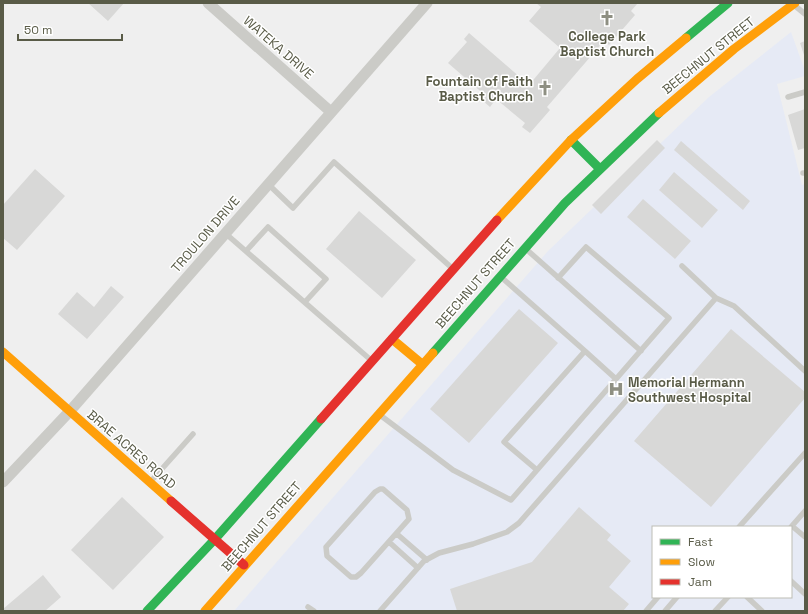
<svg xmlns="http://www.w3.org/2000/svg" width="808" height="614" font-family="'Space Grotesk',sans-serif">
  <style>
    .medical { fill: #e6eaf5; fill-rule: evenodd }
    .building { fill: #d8d8d7 }
    .lines { fill: none; stroke-linecap: round; stroke-linejoin: round }
    .lane { stroke: #cbcbc7; stroke-width: 5.5 }
    .street { stroke: #cbcbc7; stroke-width: 11 }
    .fast { stroke: #30b455; stroke-width: 9 }
    .slow { stroke: #ff9f0a; stroke-width: 9 }
    .jam { stroke: #e5322d; stroke-width: 9 }
    .labels { text-anchor: middle; stroke-width: 3; stroke-linejoin: round; paint-order: stroke }
    .poi-label { font-size: 13px; font-weight: bold; fill: #595b47; stroke: #fff }
    .street-label { font-size: 13px; fill: #595b47; stroke: #fff }
  </style>
  <rect width="100%" height="100%" fill="#efefef"/>
  <path class="medical" d="M791 32 805 71V76L777 84 802 185 805 184V611H234L548 251 709 97ZM653 527H791V597H653Z"/>
  <path class="building" d="M88 3H124L108 21Z
    M536 3H638L631 11 635 15 609 45 604 41 547 107 550 110 530 133 522 127 525 123 496 99 490 107 483 101 486 96 448 63 467 42 464 39 469 33 529 85 560 48 529 21 541 7Z
    M805 41V58L800 43Z
    M805 109V148L798 150 788 115Z
    M657 140 665 148 601 214 592 205Z
    M681 141 750 201 743 210 674 150Z
    M35 169 65 196 17 250 3 238V205Z
    M674 172 718 210 702 228 659 190Z
    M643 199 691 241 675 259 627 217Z
    M359 211 416 260 382 298 326 249Z
    M111 286 124 297 87 339 58 314 77 292 94 307Z
    M519 309 558 343 469 443 430 409Z
    M731 329 805 392V398L711 507 634 441Z
    M122 497 164 537 113 590 71 550Z
    M579 507 611 535 607 540 631 561 609 587 629 604 623 611H457L450 589 532 562Z
    M43 575 61 597 45 611H3V609Z"/>
  <g class="lines">
    <path class="lane" d="M794 5 805 14
      M788 97 805 92
      M803 173H805
      M268 184 293 208 334 162 453 269
      M225 233 372 361
      M526 249 641 351
      M246 251 268 227 326 279 305 302
      M682 266 716 298
      M501 277 585 351
      M380 415 453 470 511 500 669 318 586 247 558 278
      M537 470 504 442 585 351 616 379
      M152 480 193 434
      M380 489H383L407 510 409 519 361 573 356 577H351L327 556 326 547 375 492Z
      M792 526 805 537
      M739 527 805 453
      M791 527 805 511
      M397 534 427 560
      M389 542 418 568
      M791 581 805 594
      M747 597 762 611
      M308 607 314 611
      M380 611 424 561 439 553 473 544 507 532 519 523 716 298 734 306 805 371
      M646 611 658 597
      M665 611 677 597
      M715 611 728 597"/>
    <path class="street" d="M208 3 331 112
      M3 482 70 411 427 3"/>
    <path class="fast" d="M686 38 728 3
      M571 140 599 168
      M433 353 565 203 659 113
      M147 611 215 539 321 419"/>
    <path class="slow" d="M659 113 734 49 795 3
      M497 220 571 140 637 79 686 38
      M392 339 422 364
      M3 352 171 501
      M205 611 433 353"/>
    <path class="jam" d="M321 419 497 220
      M171 501 244 565"/>
  </g>
  <defs>
    <symbol id="church-bare" viewBox="-9 -9 18 18"><path d="M-1.2-6h2.4v3.5h3.3v2.4h-3.3V6h-2.4V-.1h-3.3v-2.4h3.3Z" fill="#8e8f82" stroke="#fff" stroke-width="2.5" paint-order="stroke"/></symbol>
    <symbol id="hospital-bare" viewBox="-9 -9 18 18"><path d="M-5-5h3v3.5h4V-5h3V5h-3V1.5h-4V5h-3Z" fill="#8e8f82" stroke="#fff" stroke-width="2.5" paint-order="stroke"/></symbol>
  </defs>
  <g fill-rule="evenodd">
    <use href="#church-bare" x="596" y="7" width="22" height="22"/>
    <use href="#church-bare" x="534" y="77" width="22" height="22"/>
    <use href="#hospital-bare" x="605" y="378" width="22" height="22"/>
  </g>
  <g class="labels">
    <g class="poi-label">
      <text x="607" y="41">College Park<tspan x="607" dy="15">Baptist Church</tspan></text>
      <text x="533" y="86" text-anchor="end">Fountain of Faith<tspan x="533" dy="15">Baptist Church</tspan></text>
      <text x="628" y="387" text-anchor="start">Memorial Hermann<tspan x="628" dy="15">Southwest Hospital</tspan></text>
    </g>
    <g class="street-label">
      <text transform="translate(279 47) rotate(41)" y="5">WATEKA DRIVE</text>
      <text transform="translate(708 55) rotate(-39)" y="5">BEECHNUT STREET</text>
      <text transform="translate(205 234) rotate(-49)" y="5">TROULON DRIVE</text>
      <text transform="translate(475 283) rotate(-49)" y="5">BEECHNUT STREET</text>
      <text transform="translate(132 449) rotate(41)" y="5">BRAE ACRES ROAD</text>
      <text transform="translate(261 526) rotate(-49)" y="5">BEECHNUT STREET</text>
    </g>
  </g>
  <rect width="808" height="614" fill="none" stroke="#595b47" stroke-width="8"/>
  <rect x="652" y="526" width="140" height="72" fill="#ffffff" stroke="#bdbdb5"/>
  <rect x="660" y="539" width="20" height="6" fill="#30b455" stroke="#bdbdb5"/>
  <text x="688" y="546" font-size="12" fill="#595b47">Fast</text>
  <rect x="660" y="559" width="20" height="6" fill="#ff9f0a" stroke="#bdbdb5"/>
  <text x="688" y="566" font-size="12" fill="#595b47">Slow</text>
  <rect x="660" y="579" width="20" height="6" fill="#e5322d" stroke="#bdbdb5"/>
  <text x="688" y="586" font-size="12" fill="#595b47">Jam</text>
  <path d="M18 34v6h104v-6" fill="none" stroke="#595b47" stroke-width="2"/>
  <text x="24" y="34" font-size="12" fill="#595b47" stroke="#ffffff" stroke-width="3" paint-order="stroke">50 m</text>
</svg>
